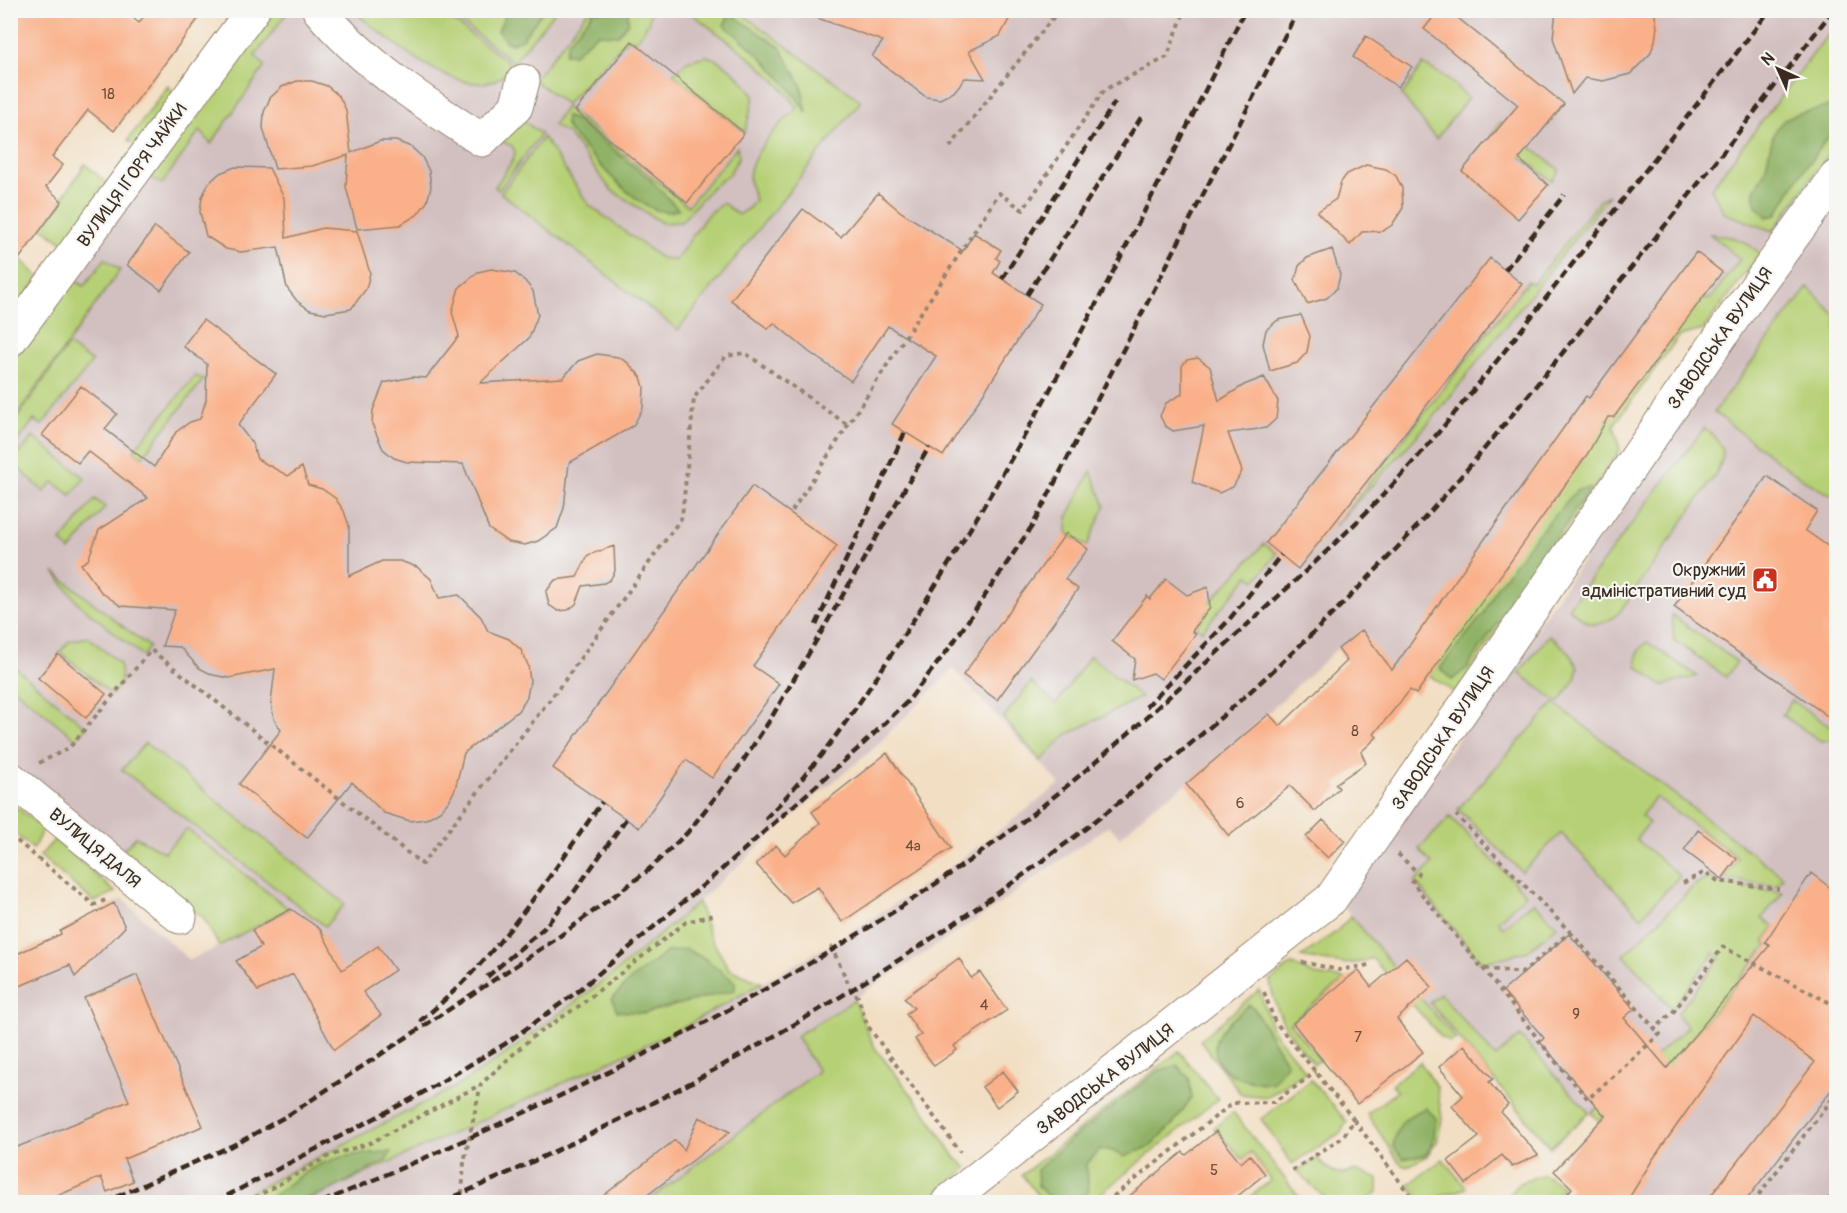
<svg xmlns="http://www.w3.org/2000/svg" width="1847" height="1213" font-family="Pangolin,sans-serif">
  <style>
    .industrial { fill: #d2bfbf }
    .green { fill: #b6d075; stroke: #787d4a; stroke-width: 1.5 }
    .forest { fill: #90b266; stroke: #666e42; stroke-width: 1.5 }
    .building { fill: #fab089 }
    .lines { fill: none; stroke-linecap: round; stroke-linejoin: round }
    .minor-casing { stroke: #968470; stroke-width: 35 }
    .path { stroke: #968470; stroke-width: 4; stroke-dasharray: 4.5 4.5; stroke-linecap: butt }
    .minor { stroke: #fff; stroke-width: 33 }
    .rail { stroke: #3b2a1e; stroke-width: 4.5; stroke-dasharray: 9 4.5; stroke-linecap: butt }
    .labels { text-anchor: middle; stroke-width: 4.5; stroke-linejoin: round; paint-order: stroke }
    .number-label { font-size: 15px; fill: #6b4c39 }
    .street-label { font-size: 18px; fill: #3b2a1e; stroke: #f6f6f2 }
    .poi-label { font-size: 18px; fill: #3b2a1e; stroke: #f6f6f2; text-anchor: end }
  </style>
  <rect width="100%" height="100%" fill="#f6f6f2"/>
  <filter id="ink" filterUnits="userSpaceOnUse"><feTurbulence type="fractalNoise" baseFrequency=".0167" numOctaves="2"/><feDisplacementMap in="SourceGraphic" scale="12" xChannelSelector="R" yChannelSelector="G"/><feConvolveMatrix kernelMatrix="1 2 1 2 8 2 1 2 1" color-interpolation-filters="sRGB"/></filter>
  <filter id="wash" filterUnits="userSpaceOnUse"><feTurbulence type="fractalNoise" baseFrequency=".008" numOctaves="4" result="noise"/><feDisplacementMap in="SourceGraphic" scale="24" xChannelSelector="R" yChannelSelector="G"/><feGaussianBlur stdDeviation="1.35" result="paint"/><feColorMatrix in="noise" values="0 0 0 0 0 0 0 0 0 0 0 0 0 0 0 0 0 1.4 0 .05"/><feComposite in="paint" operator="in"/></filter>
  <g filter="url(#wash)">
    <rect width="100%" height="100%" fill="#f2dec2"/>
    <path class="industrial" d="M267 11H1836V152L1750 266 1740 259 1710 299 1701 300 1416 694 1410 690 1397 706 1383 694 1376 699 1337 649 1200 775 1151 808 1120 838 1109 825 991 910 796 1036 818 1071 647 1202H304L686 1026 831 944 943 873 1060 784 953 669 870 752 813 798 664 932 506 1054 461 1084 231 1202H11L10 957 61 934 60 931 122 899 189 960 219 947 203 917 11 771 10 361Z
      M1836 198V1202H1560H1564L1573 1189 1554 1171 1599 1121 1590 1113 1550 1150 1493 1079 1342 905Z"/>
    <path class="green" d="M267 11H288L255 56 265 66 211 144 200 130 162 184 147 176Z
      M353 11H440L512 65C508 69 504 76 499 78 458 102 384 35 353 11Z
      M446 11H555L514 62Z
      M588 11H650C651 24 642 32 635 42L630 39 620 47 566 104 534 80Z
      M688 11H738L861 101 678 330 501 193 543 137 589 205 661 258 676 260 707 215 723 203 738 215 749 208 755 200C751 189 747 178 751 167 758 146 781 122 798 108 770 68 727 41 688 11Z
      M1836 24V144L1773 231 1724 213 1711 188Z
      M706 56C724 60 745 81 754 96L745 132 673 74 687 61Z
      M1423 64 1447 78 1468 98 1436 139 1402 95Z
      M168 86 177 96 137 147 128 140Z
      M566 107 688 206 737 147 739 157 729 174 711 188 681 222 662 223 611 190 568 134 553 125Z
      M510 116 525 122 541 134 499 190 495 187 513 160 515 152 512 146 492 137Z
      M1500 123 1560 170 1552 181 1492 134Z
      M85 164 109 185 64 243 41 227 62 202 61 200Z
      M1609 195 1434 417 1335 526 1528 281 1533 284 1600 200Z
      M1710 234C1730 236 1746 239 1760 254L1703 330 1679 336 1614 425 1620 450 1455 693 1429 675 1436 664 1608 417 1701 300 1710 299 1740 259Z
      M20 259 39 277 11 315V273Z
      M105 259 120 270 11 423V361L71 278 84 286Z
      M1808 287 1836 316V495C1812 493 1738 429 1714 412Z
      M68 345 92 362 42 425 34 420 13 447 20 453 33 437 85 478 71 495 53 482 44 492 16 466 10 471 11 427Z
      M195 376 204 379 142 457 134 450Z
      M1704 428C1728 446 1728 455 1712 480L1619 613C1596 632 1590 625 1568 608Z
      M1091 471 1105 506 1087 546 1067 533 1068 516Z
      M95 499 105 507 70 551 61 542Z
      M1264 544 1277 554 1256 580 1249 575 1202 631 1196 626 1208 611 1205 607Z
      M54 572 149 647 143 656 79 604Z
      M1672 615 1737 662 1726 677 1674 640Z
      M1549 635 1569 652 1578 668 1575 679 1559 703 1519 673Z
      M88 637 120 664 121 683 112 695 60 652 69 641Z
      M1647 642 1697 676 1662 686 1637 666C1636 655 1638 648 1647 642Z
      M1090 656 1141 697 1066 735 1041 761 1003 718 1031 682 1056 704Z
      M11 664 86 727 76 739 11 686Z
      M1792 700 1836 731V739L1821 741 1782 715Z
      M1554 703 1783 877 1776 886 1724 879 1738 858 1656 797 1641 816 1649 823 1636 839 1680 876 1641 917 1561 833 1522 872 1458 809Z
      M145 743 345 904 325 926 122 770Z
      M10 802 43 828 33 849 11 830Z
      M1450 817 1526 894 1498 921 1503 928 1533 902 1557 926 1528 951 1482 963 1415 882 1432 864 1419 849Z
      M187 829 289 909 219 946 203 917 118 855 136 837 164 852Z
      M55 839 115 892 94 902 40 856Z
      M1710 878 1720 884 1783 892 1762 918 1774 927 1764 942 1767 945 1637 1107 1622 1095 1599 1121 1591 1113 1688 1027 1677 1014 1720 958 1714 953 1672 1009 1624 955 1696 884Z
      M698 902 710 937 729 969 762 983 686 1026 304 1202H231L461 1084 506 1054 619 969Z
      M1351 916 1456 1039 1450 1042 1441 1037 1372 958C1349 969 1325 961 1301 957L1337 931Z
      M1292 964 1314 975 1345 979 1290 1023 1320 1060 1314 1064C1288 1032 1278 1022 1270 981Z
      M1259 990 1273 1031 1306 1072 1267 1097 1241 1094 1200 1040Z
      M1440 994 1496 1057 1520 1036 1589 1113 1550 1147 1430 1003Z
      M854 1000 875 1048 926 1113 955 1157 967 1168 923 1202H647L818 1071 796 1036Z
      M1179 1051 1218 1099 1090 1202H1043L1022 1175Z
      M1420 1062 1437 1087 1442 1119 1437 1142 1426 1157 1406 1167 1399 1162 1367 1114 1397 1091 1392 1084Z
      M1311 1080 1347 1122 1340 1133 1292 1164 1261 1119Z
      M1233 1112 1303 1202H1244L1271 1180 1251 1152 1242 1159 1214 1128Z
      M1317 1158C1330 1171 1337 1179 1356 1170L1378 1179V1192L1363 1202H1329L1297 1171Z
      M1443 1159 1466 1188 1423 1202 1408 1185Z
      M1544 1174 1563 1187 1551 1202H1503L1520 1183Z"/>
    <path class="forest" d="M507 11V10L543 11 523 38 511 44 505 41 498 31Z
      M594 11H628V23L618 35 597 34 574 54H565L568 42Z
      M730 13 780 47 801 84 807 113C781 74 760 54 724 25Z
      M1836 100V127L1802 172 1776 215 1767 217 1756 206 1754 190C1758 183 1763 177 1765 170 1770 154 1770 134 1782 122 1796 108 1824 114 1836 100Z
      M566 116 576 120 650 179 678 209C647 227 590 153 570 132L565 124Z
      M1590 488 1467 668 1452 680 1440 668 1484 613 1497 587 1535 537 1577 490Z
      M686 949 707 960 735 982V990L645 1013 617 1011 612 999 630 980 667 952Z
      M1249 1005 1254 1008 1287 1064 1272 1083C1250 1083 1216 1077 1215 1047 1215 1031 1238 1014 1249 1005Z
      M1177 1065 1189 1078 1192 1097 1173 1124 1151 1146 1124 1157 1110 1150H1099L1086 1165 1089 1191 1078 1202H1053L1038 1186 1037 1170 1067 1143 1158 1071Z
      M1426 1108 1436 1118 1433 1144 1425 1155 1403 1159 1393 1146C1398 1123 1403 1117 1426 1108Z
      M391 1152 386 1161 327 1192 296 1202H263C279 1193 293 1179 309 1170 334 1155 363 1153 391 1152Z"/>
    <g id="blocks">
      <path class="building" d="M10 10H123L139 23 148 10H205L114 131 88 110 52 157 63 165 46 187 62 201 10 271Z
        M807 10H1014L1000 36 969 51 985 79 965 78 954 92 940 99 926 97 872 56 883 41 806 14Z
        M1439 10H1448L1564 104 1519 159 1548 185 1518 219 1462 171 1518 105 1424 29Z
        M1556 10H1654L1657 27 1655 41 1650 54 1630 74 1603 81 1585 78 1572 94 1553 38Z
        M1366 36 1412 67 1398 87 1353 57Z
        M632 41 744 133 687 203 575 111Z
        M297 81H312L327 86 339 96 346 110 351 153 380 141H396L411 147 422 157 429 171 431 187 427 202 417 215 400 225 357 229 346 187 348 155 312 166 275 169 263 128 264 112 270 98 282 87Z
        M1366 165 1386 169 1396 176 1402 188 1403 208 1392 225 1383 231 1362 232 1350 245 1317 212 1336 199 1341 182 1347 174Z
        M235 167 269 168 284 198 286 238 323 228 357 231 370 273 366 289 351 309 326 313 310 310 297 301 287 288 278 247 241 252 226 249 206 236 200 212 202 197 209 183 220 173Z
        M878 193 901 212 963 251 974 233 1001 250 996 258 1000 261 993 273 1041 304 943 456 892 424 936 356 888 326 851 381 809 352 774 323 768 329 731 300 803 209 841 237Z
        M155 227 189 252 161 290 127 265Z
        M1332 249 1340 275 1337 288 1327 298 1307 304 1295 280 1299 266 1307 258Z
        M1696 252 1722 272 1614 417H1608L1588 453 1416 694 1410 690 1374 734 1377 737 1361 752 1366 763 1335 784 1339 788 1315 811 1290 786 1229 836 1186 784 1269 714 1280 726 1347 661 1338 649 1362 630 1392 670 1586 396 1589 398Z
        M1490 258 1522 284 1298 569 1266 543Z
        M491 269 515 273 525 281 533 291 538 315 529 338 480 383 563 378 578 361 597 354 618 357 627 362 641 377 644 387 643 408 633 426 569 463 564 508 557 528 538 541 525 545 508 542 489 529 463 464 407 462 394 458 383 449 372 424 373 410 384 383 412 377 426 378 440 360 459 336 452 312 459 288 478 272Z
        M1301 315 1310 336 1307 352 1297 363 1270 371 1263 344 1266 330 1278 320Z
        M203 320 276 374 238 425 252 443 257 459 288 476 302 467 308 485 322 489 335 498 344 511 349 526V576L382 561H400L417 567 431 579 439 598 459 595 481 617 488 631 509 639 521 650 528 665 530 681 527 697 518 711 464 753 455 789 449 801 440 811 426 819 410 821 384 813 352 782 307 838 239 784 281 730 274 719 271 703 275 669 229 678 213 675 199 668 180 647 162 646 175 610 121 606 101 592 81 564 88 560 99 530 148 498 88 451 78 463 42 435 81 386 117 414 105 429 154 467 176 432 190 422 200 419 206 400 207 364 183 346Z
        M1198 358 1210 367 1219 401 1244 385 1264 377 1278 401 1276 419 1266 428 1228 433 1242 471 1233 487 1219 493 1192 482 1204 426 1173 431 1165 426 1160 416 1166 403 1182 394V366L1187 360Z
        M1767 476 1817 511 1805 530 1836 552V722L1674 607Z
        M752 486 837 546 753 666 779 684 712 778 686 760 639 828 553 768Z
        M1066 533 1088 549 1065 579 1078 589 997 700 963 675Z
        M614 546 615 571 610 580 604 583 583 586 576 604 568 610 558 611 549 605 546 592 555 580 577 577 588 555Z
        M1166 579 1187 595 1208 587 1210 608 1192 631 1196 634 1161 679 1153 673 1132 680 1135 659 1112 641 1147 596 1150 599Z
        M58 654 106 694 86 718 38 678Z
        M887 753 951 848 842 922 818 887 791 903 756 864 776 845 785 855 820 823 812 812Z
        M1323 820 1345 841 1328 858 1306 837Z
        M1698 830 1737 859 1722 879 1684 850Z
        M1811 873 1836 892V1084L1744 1203H1705L1815 1062 1754 1016 1653 1159 1626 1203H1560L1572 1188 1554 1171 1605 1116 1540 1042 1544 1038 1503 991 1569 934 1634 1009 1624 1018 1667 1068 1770 945 1765 942Z
        M114 903 125 927 75 977 70 965 10 990V957L61 934 60 931Z
        M291 909 320 929 342 970 378 946 395 970 363 992 381 1015 334 1050 293 974 258 991 236 961 261 947 252 930Z
        M1406 957 1432 987 1397 1019 1423 1052 1357 1104 1293 1023 1358 970 1371 987Z
        M959 958 971 978 980 972 1007 1010 954 1046 957 1050 934 1066 915 1039 921 1035 906 1014 914 1008 904 998Z
        M137 975 203 1126 124 1159 133 1181 107 1192 101 1177 41 1203H10V1150L129 1101 84 998Z
        M1464 1045 1493 1079 1489 1082 1508 1105 1501 1112 1538 1155 1512 1167 1502 1155 1466 1184 1448 1161 1479 1137 1452 1106 1463 1096 1439 1067Z
        M1003 1071 1018 1091 997 1107 982 1087Z
        M699 1117 730 1132 637 1203H594L675 1140 684 1150Z
        M1216 1131 1241 1163 1250 1155 1265 1174 1229 1203H1121L1183 1152 1186 1155Z"/>
    </g>
  </g>
  <g filter="url(#ink)">
    <use href="#blocks" fill-opacity="0" stroke="#968470" stroke-width="1.5"/>
    <g class="lines">
      <defs>
        <path id="minor" d="M319 10C364 64 424 103 482 140L516 107 523 81
          M10 340 253 10
          M10 778 180 917
          M948 1202 1331 899 1734 317 1836 177"/>
      </defs>
      <use href="#minor" class="minor-casing"/>
      <path class="path" d="M950 147 1059 10
        M792 511 999 193 1023 210 1104 90 1167 57 1185 10
        M39 763 69 748 151 650 422 864 562 684 682 517 694 398 726 356 745 353 848 425
        M10 835 94 905 108 899
        M1398 854 1419 874 1412 882 1482 968 1522 973 1570 932 1456 815
        M1683 883 1705 872 1718 881 1779 889
        M1570 932 1655 1029 1674 1011 1723 947 1836 1006
        M831 946 851 989 858 997 867 1025 960 1152
        M1302 962 1339 970 1369 965
        M1483 968 1555 1061
        M1264 992 1274 1020 1354 1120 1343 1137 1290 1172
        M1555 1061 1588 1099 1660 1034 1655 1029
        M1354 1120 1415 1202
        M247 1202 329 1156 370 1143 480 1085
        M465 1202 462 1194 464 1162 481 1084 531 1038 579 1006 686 922 713 915
        M1106 1202 1233 1103 1274 1102 1316 1072
        M1753 1202 1836 1094"/>
      <use href="#minor" class="minor"/>
      <path class="rail" d="M1505 270 1564 195
        M1002 279 1115 102
        M1027 295 1142 116
        M816 625 905 432
        M1146 707 1228 621 1281 555
        M765 819C831 753 880 672 930 594 1048 407 1147 208 1245 10
        M487 977 544 928 574 892 626 819
        M420 1021C494 962 548 879 602 802
        M105 1202 238 1143 290 1114 556 939 646 872 687 833 737 770 770 720 929 447
        M215 1202 417 1096 505 1044 577 992 721 870 861 746 908 701 953 643 1034 523 1298 10
        M322 1202C548 1107 772 1000 973 858 1067 792 1152 713 1236 635 1297 579 1359 524 1414 461 1468 399 1519 333 1570 267 1637 182 1703 96 1770 10
        M442 1202C805 1047 1142 823 1411 533 1468 471 1520 405 1573 340 1661 231 1748 122 1833 10
        M1827 1202 1836 1194"/>
    </g>
  </g>
  <defs>
    <symbol id="civic-square" viewBox="-11 -11 22 22"><rect x="-9" y="-9" width="18" height="18" rx="4" fill="#c8321e" stroke="#f6f6f2"/><path d="M-.6-6.5H3V-4.5H.6V-3L4-1V1h2V6H-6V1h2V-1L-.6-3ZM-1.2 2.5V6h2.4V2.5Z" fill="#fff"/></symbol>
  </defs>
  <g fill-rule="evenodd">
    <use href="#civic-square" x="1750" y="565" width="30" height="30"/>
  </g>
  <g class="labels">
    <g class="number-label">
      <text x="108" y="99">18</text>
      <text x="1355" y="736">8</text>
      <text x="1240" y="808">6</text>
      <text x="913" y="851">4а</text>
      <text x="984" y="1010">4</text>
      <text x="1576" y="1019">9</text>
      <text x="1358" y="1042">7</text>
      <text x="1214" y="1175">5</text>
    </g>
    <g class="street-label">
      <text transform="translate(132 175) rotate(-54)" y="6">ВУЛИЦЯ ІГОРЯ ЧАЙКИ</text>
      <text transform="translate(1720 338) rotate(-55)" y="6">ЗАВОДСЬКА ВУЛИЦЯ</text>
      <text transform="translate(1443 738) rotate(-56)" y="6">ЗАВОДСЬКА ВУЛИЦЯ</text>
      <text transform="translate(95 848) rotate(40)" y="6">ВУЛИЦЯ ДАЛЯ</text>
      <text transform="translate(1105 1079) rotate(-38)" y="6">ЗАВОДСЬКА ВУЛИЦЯ</text>
    </g>
    <g class="poi-label">
      <text x="1746" y="576">Окружний<tspan x="1746" dy="21">адміністративний суд</tspan></text>
    </g>
  </g>
  <rect width="1847" height="1213" fill="none" stroke="#f6f6f2" stroke-width="36"/>
  <g transform="translate(1778 69) rotate(315)" stroke="#f6f6f2" stroke-width="4.5" paint-order="stroke">
  <path d="M0-4.5L10 22L0 15L-10 22Z" fill="#3b2a1e"/>
  <text y="-9" font-size="16" font-weight="bold" text-anchor="middle" fill="#3b2a1e">N</text>
  </g>
</svg>
